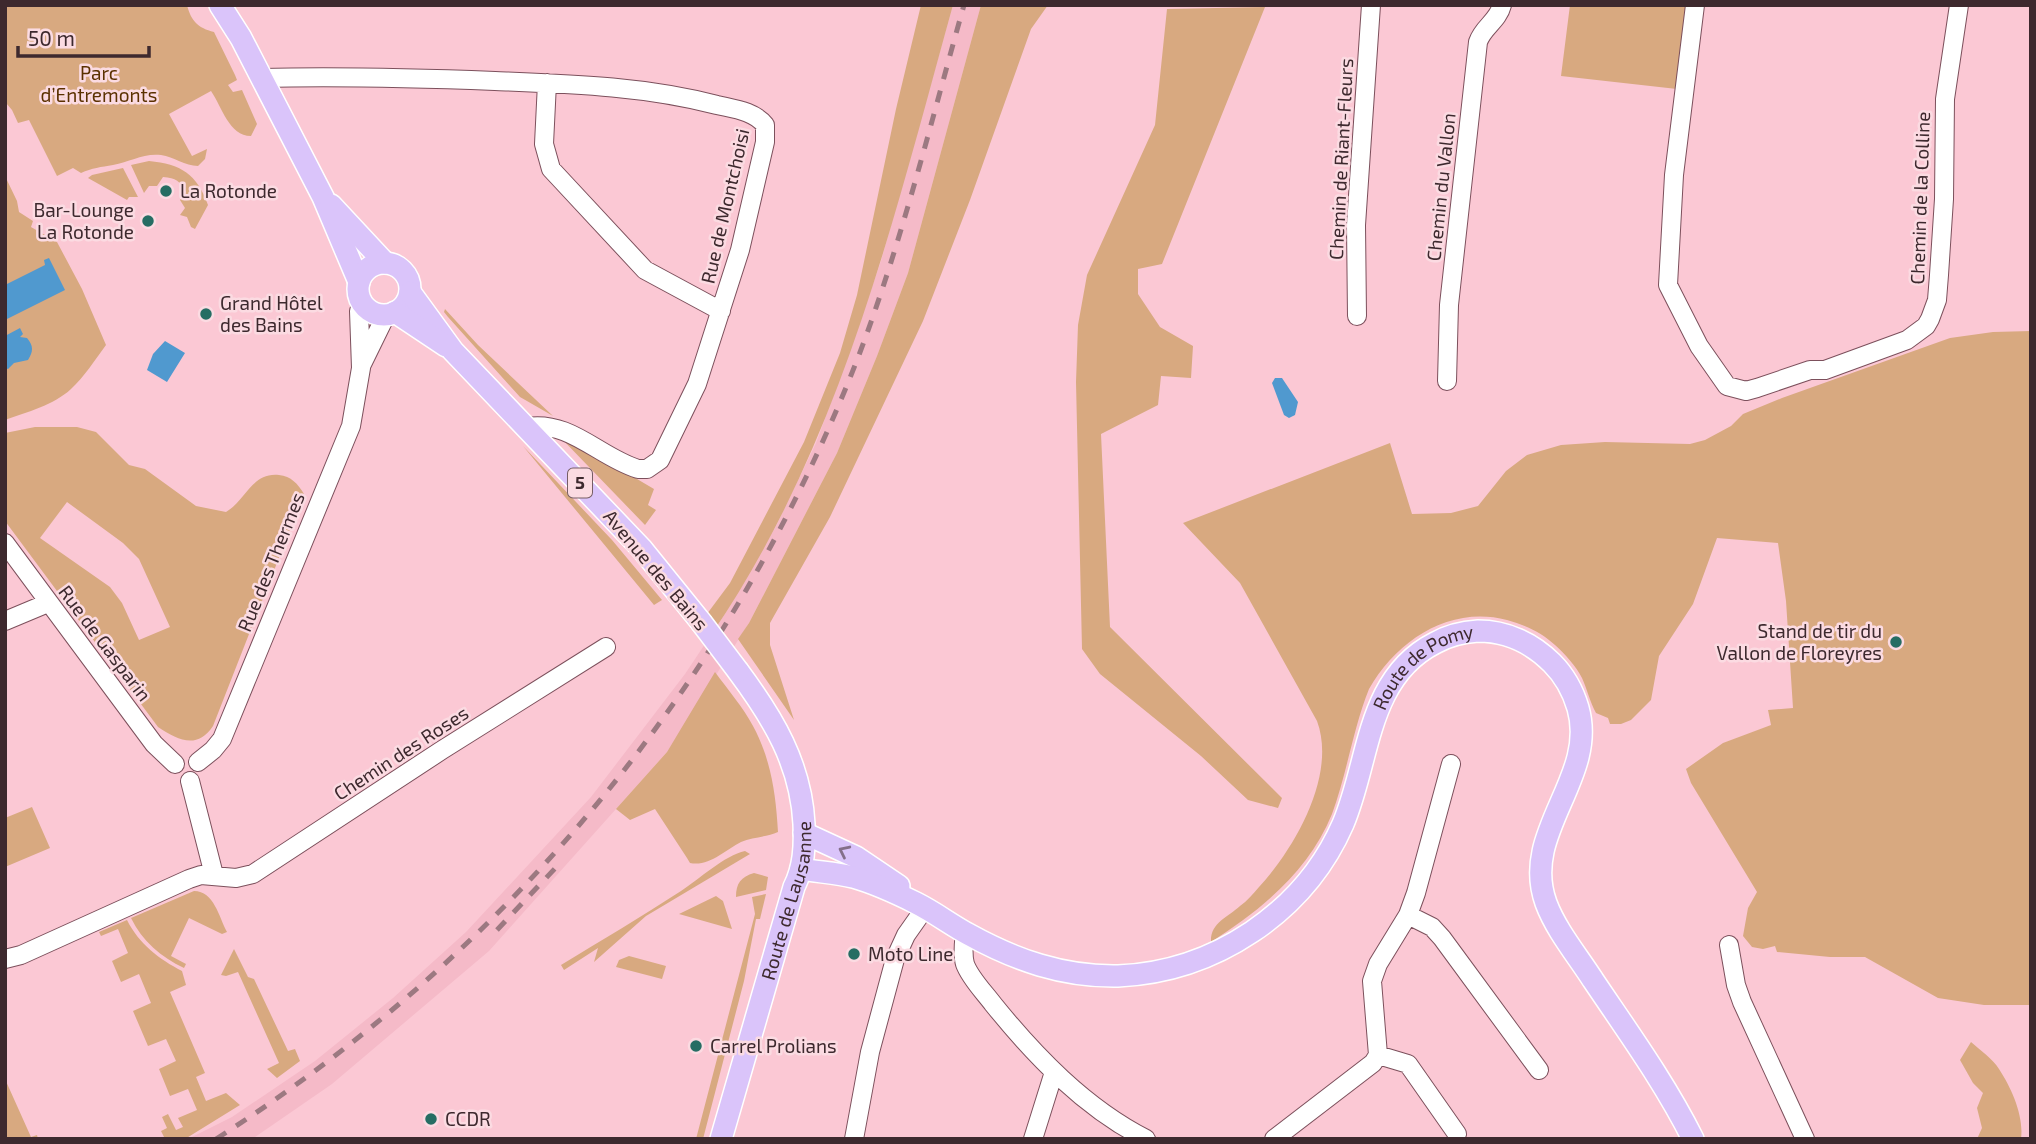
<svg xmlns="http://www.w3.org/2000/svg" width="2036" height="1144" font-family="'Exo 2',sans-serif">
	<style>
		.built { fill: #f5bac8 }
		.green { fill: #d8a980; fill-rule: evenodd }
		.water { fill: #5099cf }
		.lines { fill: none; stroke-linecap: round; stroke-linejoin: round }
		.minor-casing { stroke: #7c505c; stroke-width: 20 }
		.major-casing { stroke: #fff; stroke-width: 24 }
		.minor { stroke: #fff; stroke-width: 18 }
		.major { stroke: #dac4fa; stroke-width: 21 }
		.rail { stroke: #9c7981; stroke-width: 5; stroke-dasharray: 12 12; stroke-linecap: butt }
		.major-bridge-casing { stroke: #fff; stroke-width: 24; stroke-linecap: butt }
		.major-bridge { stroke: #dac4fa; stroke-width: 21 }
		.oneway { stroke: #846f8a }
		.poi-dot { fill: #266d63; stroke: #fbdbe2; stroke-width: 2.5 }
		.labels { text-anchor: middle; stroke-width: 5; stroke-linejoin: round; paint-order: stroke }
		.shield { fill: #fbdbe2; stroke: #765e64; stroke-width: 2 }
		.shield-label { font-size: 18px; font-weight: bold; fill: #3d292e }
		.park-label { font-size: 19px; fill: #5b3100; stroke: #fbdbe2 }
		.street-label { font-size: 19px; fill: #3d292e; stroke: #fbdbe2 }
		.poi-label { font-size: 19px; fill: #3d292e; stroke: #fbdbe2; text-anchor: start }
	</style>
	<rect width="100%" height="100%" fill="#fbc8d4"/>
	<path class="built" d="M 953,5 L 981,5 L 908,273 L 877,356 L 837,453 L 749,623 L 667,752 L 489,951 L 332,1084 L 252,1139 L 188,1139 L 232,1117 L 315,1061 L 393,998 L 466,932 L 591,797 L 685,674 L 725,614 L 775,528 L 816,443 L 851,348 L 881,261 Z"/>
	<path class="green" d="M 5,5 L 187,5 C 191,21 198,28 214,32 L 235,75 L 237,80 L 228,85 L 233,92 L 242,90 L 257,124 L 251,136 C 229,136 222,107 211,91 L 169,114 L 192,156 L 207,149 L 205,159 L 198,166 C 185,166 174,157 161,155 C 143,153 130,162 113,165 C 101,167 92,168 81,173 L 73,168 L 57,176 L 29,120 L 18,123 L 12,110 L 6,103 Z
		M 921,5 L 953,5 C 893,221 840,447 711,635 L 701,622 L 730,583 L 804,442 L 840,353 L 857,295 L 896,109 Z
		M 981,5 L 1048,5 L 1031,29 L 970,200 L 923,321 L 830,517 L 770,623 L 770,645 L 794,720 L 738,639 L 749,623 L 837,453 L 877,356 L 908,273 Z
		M 1570,5 L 1686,5 L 1677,89 L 1561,76 Z
		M 1265,7 L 1162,264 L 1138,269 L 1138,294 L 1160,327 L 1193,346 L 1191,378 L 1161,376 L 1158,405 L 1101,434 L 1110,627 L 1282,798 L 1278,808 L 1248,800 L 1201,756 L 1100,674 L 1082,649 L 1076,382 L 1078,325 L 1087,275 L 1155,125 L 1167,9 Z
		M 149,161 C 181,164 197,174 208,205 L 195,229 L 191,227 L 187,217 L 180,215 L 185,208 L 180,200 L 186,192 C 180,181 176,178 163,177 L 157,186 L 149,186 L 144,193 L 131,165 Z
		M 123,168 L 138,197 L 129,197 L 127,200 L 88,178 L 92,175 Z
		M 5,176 L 17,201 L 19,212 L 33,221 L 31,227 L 57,242 L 82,289 L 106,345 C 95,360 84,377 71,389 C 54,405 27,412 5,420 Z
		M 445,309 L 478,345 L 553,416 L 520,397 L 448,317 L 444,312 Z
		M 2031,331 L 2031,1005 L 1984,1005 L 1938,998 L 1865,957 L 1830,957 L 1777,952 L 1775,946 L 1763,949 L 1752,947 L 1743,936 L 1748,908 L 1757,892 L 1691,783 L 1686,769 L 1723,743 L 1771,725 L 1768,710 L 1793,708 L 1786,601 L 1778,543 L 1717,538 L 1693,604 L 1659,656 L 1651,700 L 1631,720 L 1621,724 L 1610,724 L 1608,718 L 1596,713 C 1590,702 1587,689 1582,678 C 1576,666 1565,654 1555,645 C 1541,632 1525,625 1507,620 C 1450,605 1397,640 1369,689 C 1353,729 1347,773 1332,814 C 1309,871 1261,910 1211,942 C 1210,923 1228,917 1240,906 C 1247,901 1253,894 1259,887 C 1295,848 1337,775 1317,721 L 1240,583 L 1183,523 L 1390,443 L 1412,514 L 1451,513 L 1478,506 L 1506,471 L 1527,455 L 1561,445 L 1605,442 L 1690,444 L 1705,440 L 1731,426 L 1743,414 L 1782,398 L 1950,338 L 1993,332 Z
		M 35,427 L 77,427 L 96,432 L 129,465 L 145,469 L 196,506 L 226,512 C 246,500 252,472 279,475 C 291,476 298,484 304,494 L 213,726 C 197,750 178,740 158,727 L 5,521 L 5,433 ZM 67,502 L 123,543 L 139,559 L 170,627 L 139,640 L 122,603 L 110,587 L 40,538 Z
		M 564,436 L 654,489 L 648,505 L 656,510 L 645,525 L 561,438 Z
		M 523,446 L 612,540 L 662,600 L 654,605 Z
		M 715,672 C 728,690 743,707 753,726 C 771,759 776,795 778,832 C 767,837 753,837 741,842 C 725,850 709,867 690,863 L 687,858 L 655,809 L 630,820 L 616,809 L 667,752 Z
		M 32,807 L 50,848 L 5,867 L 5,818 Z
		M 745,851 L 750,854 L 646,916 L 594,962 L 598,948 L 564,970 L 561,965 C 602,940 641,917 681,891 C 698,880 725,855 745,851 Z
		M 754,873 L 768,877 L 766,890 L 736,897 C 736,883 741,877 754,873 Z
		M 194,891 C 214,891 219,917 227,932 L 222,934 L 189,918 L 171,956 L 186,964 L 184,968 C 161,957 142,941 131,918 Z
		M 766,894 L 760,919 L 756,919 L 744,981 L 703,1139 L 696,1139 L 755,914 L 752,897 Z
		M 716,896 L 723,901 L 732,929 L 679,914 Z
		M 127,920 C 139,944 159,959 182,971 L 186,985 L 170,992 L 205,1073 L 196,1077 L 206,1101 L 226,1093 L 240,1105 L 185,1139 L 165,1139 L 161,1131 L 167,1128 L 162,1117 L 168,1114 L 176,1130 L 183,1127 L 178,1118 L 197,1110 L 188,1089 L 170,1096 L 159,1069 L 176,1061 L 166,1039 L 148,1046 L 133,1011 L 151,1003 L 139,974 L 121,982 L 112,961 L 128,953 L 118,929 L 101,936 L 99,932 Z
		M 234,949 L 248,977 L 254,979 L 288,1051 L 295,1049 L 300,1061 L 277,1078 L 267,1069 L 279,1063 L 238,972 L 226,976 L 221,975 Z
		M 629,956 L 666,966 L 662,979 L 616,967 L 619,960 Z
		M 1971,1042 C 1980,1050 1993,1059 1999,1069 C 2012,1089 2024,1116 2021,1139 L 1977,1139 L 1982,1128 L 1977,1108 L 1983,1093 L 1973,1083 L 1960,1060 Z
		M 5,1079 L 31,1137 L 37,1135 L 38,1139 L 5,1139 Z"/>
	<path class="water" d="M 49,258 L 65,290 L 5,320 L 5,285 L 45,265 L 44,260 Z
		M 20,328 L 23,334 L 20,337 L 27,338 C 34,346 33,352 28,360 L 14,363 L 8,369 L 5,368 L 5,336 Z
		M 165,341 L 185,353 L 167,382 L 147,370 L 153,354 Z
		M 1275,378 L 1282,378 L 1298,402 L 1295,415 L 1289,418 L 1284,415 L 1272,383 Z"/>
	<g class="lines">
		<defs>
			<path id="minor" d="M 1695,5 L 1674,175 L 1668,285 L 1699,346 L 1727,386 L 1746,391 L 1757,388 L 1810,370 L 1825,370 L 1907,340 L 1926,326 L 1930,319 L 1937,300 L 1939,275 L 1944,199 L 1945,99 L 1959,5
				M 261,78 C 339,76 417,78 495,81 C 571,84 644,86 717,105 C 734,109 754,111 765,125 L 765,142 L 740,250 L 697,384 L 660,460 L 647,469 L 638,469 C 599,457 570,420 527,427
				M 547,83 L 544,144 L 551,169 L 645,270 L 721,311
				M 1357,316 L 1356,225 L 1371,5
				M 362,364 L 386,315
				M 1447,381 L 1449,305 L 1478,42 C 1483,27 1498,21 1502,5
				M 5,543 L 154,744 L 175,764
				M 5,621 L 48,603
				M 198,762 L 213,750 L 222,739 L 351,426 L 361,368 L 359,311 L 363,305
				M 190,781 L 214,875
				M 1408,915 L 1432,927 L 1442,938 L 1539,1070
				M 965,932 C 964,942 962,954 965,964 C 970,978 984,992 993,1004 C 1035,1056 1085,1108 1146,1139
				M 1729,945 L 1736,985 L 1742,1002 L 1805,1139
				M 5,959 L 21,955 L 189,879 L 201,875 L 236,878 L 253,874 L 442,750 L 606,647
				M 1378,1055 L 1408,1064 L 1457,1134
				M 854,1139 L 870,1052 L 895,959 L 906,935 L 925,908
				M 1033,1139 L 1054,1072
				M 1274,1139 L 1373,1063 L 1378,1055 L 1372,981 L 1378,964 L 1408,915 L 1416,893 L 1451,764"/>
			<g id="major">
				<path d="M 220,5 L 241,38 L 323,197 L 359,282"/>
				<path d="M 331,205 L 385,263"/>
				<circle cx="384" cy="289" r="26"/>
				<path d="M 410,292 L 453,351 L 642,549 L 701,622"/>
				<path d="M 395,312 L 446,346"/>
				<path d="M 804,833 L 856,857 L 899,886"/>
				<path id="s1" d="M 801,869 C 818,872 837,873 853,877 C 874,883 896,893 916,903 C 934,912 950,924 968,934 C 1015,960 1063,977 1118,976 C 1214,972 1304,913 1343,824 C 1370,761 1366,678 1435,643 C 1449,635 1462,632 1478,631 C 1506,631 1532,643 1552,663 C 1564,675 1573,691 1578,708 C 1598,778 1520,832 1546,903 C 1556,930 1577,955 1593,980 C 1628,1032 1665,1083 1693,1139"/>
				<path id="s2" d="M 721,1139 L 794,887 C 804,867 805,846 804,824 C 801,764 773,718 738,671"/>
			</g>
		</defs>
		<use href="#minor" class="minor-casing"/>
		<use href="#major" class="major-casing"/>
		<use href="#minor" class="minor"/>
		<use href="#major" class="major"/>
		<path class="rail" d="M 497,930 L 562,861
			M 216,1139 C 512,950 732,683 859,355 C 902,241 931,122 964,5"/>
		<defs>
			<path id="major-bridge" d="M 701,622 L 738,671"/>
		</defs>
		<use href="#major-bridge" class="major-bridge-casing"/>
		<use href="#major-bridge" class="major-bridge"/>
	</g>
	<defs><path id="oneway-chevron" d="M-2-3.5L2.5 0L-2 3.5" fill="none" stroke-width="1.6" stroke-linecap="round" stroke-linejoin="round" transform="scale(1.75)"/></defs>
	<use class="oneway" href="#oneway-chevron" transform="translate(844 851) rotate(-154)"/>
	<g class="poi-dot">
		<circle cx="166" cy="191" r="7"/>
		<circle cx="148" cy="221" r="7"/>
		<circle cx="206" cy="314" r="7"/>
		<circle cx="1896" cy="642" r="7"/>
		<circle cx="854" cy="954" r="7"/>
		<circle cx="696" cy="1046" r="7"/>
		<circle cx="431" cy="1119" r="7"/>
	</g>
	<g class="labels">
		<rect class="shield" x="568" y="468.5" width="24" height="29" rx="5"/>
		<g class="shield-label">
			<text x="580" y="489">5</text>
		</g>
		<g class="park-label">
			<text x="99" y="80">Parc<tspan x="99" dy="22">d’Entremonts</tspan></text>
		</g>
		<g class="street-label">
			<text transform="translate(1341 159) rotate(-87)" y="7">Chemin de Riant-Fleurs</text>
			<text transform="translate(1441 187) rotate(-84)" y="7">Chemin du Vallon</text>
			<text transform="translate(1920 198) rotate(-88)" y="7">Chemin de la Colline</text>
			<text transform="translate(725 206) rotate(-77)" y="7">Rue de Montchoisi</text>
			<text transform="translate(271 562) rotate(-68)" y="7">Rue des Thermes</text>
			<text transform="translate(656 570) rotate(50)" y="7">Avenue des Bains</text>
			<text transform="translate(105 643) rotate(53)" y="7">Rue de Gasparin</text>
			<text dy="7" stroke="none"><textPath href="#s1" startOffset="810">Route de Pomy</textPath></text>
			<text transform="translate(401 753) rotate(-33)" y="7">Chemin des Roses</text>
			<text dy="7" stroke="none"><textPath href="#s2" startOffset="248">Route de Lausanne</textPath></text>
		</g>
		<g class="poi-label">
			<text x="180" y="198">La Rotonde</text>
			<text x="134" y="217" text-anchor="end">Bar-Lounge<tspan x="134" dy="22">La Rotonde</tspan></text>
			<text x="220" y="310">Grand Hôtel<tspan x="220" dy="22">des Bains</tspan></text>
			<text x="1882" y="638" text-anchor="end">Stand de tir du<tspan x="1882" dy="22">Vallon de Floreyres</tspan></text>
			<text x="868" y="961">Moto Line</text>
			<text x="710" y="1053">Carrel Prolians</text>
			<text x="445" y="1126">CCDR</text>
		</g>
	</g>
	<rect width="2036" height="1144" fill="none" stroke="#3d292e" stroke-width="14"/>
	<path d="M18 46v10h131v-10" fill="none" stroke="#3d292e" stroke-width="3.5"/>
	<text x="28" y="46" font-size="21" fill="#3d292e" stroke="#fbdbe2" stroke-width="5" paint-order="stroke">50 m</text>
</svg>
